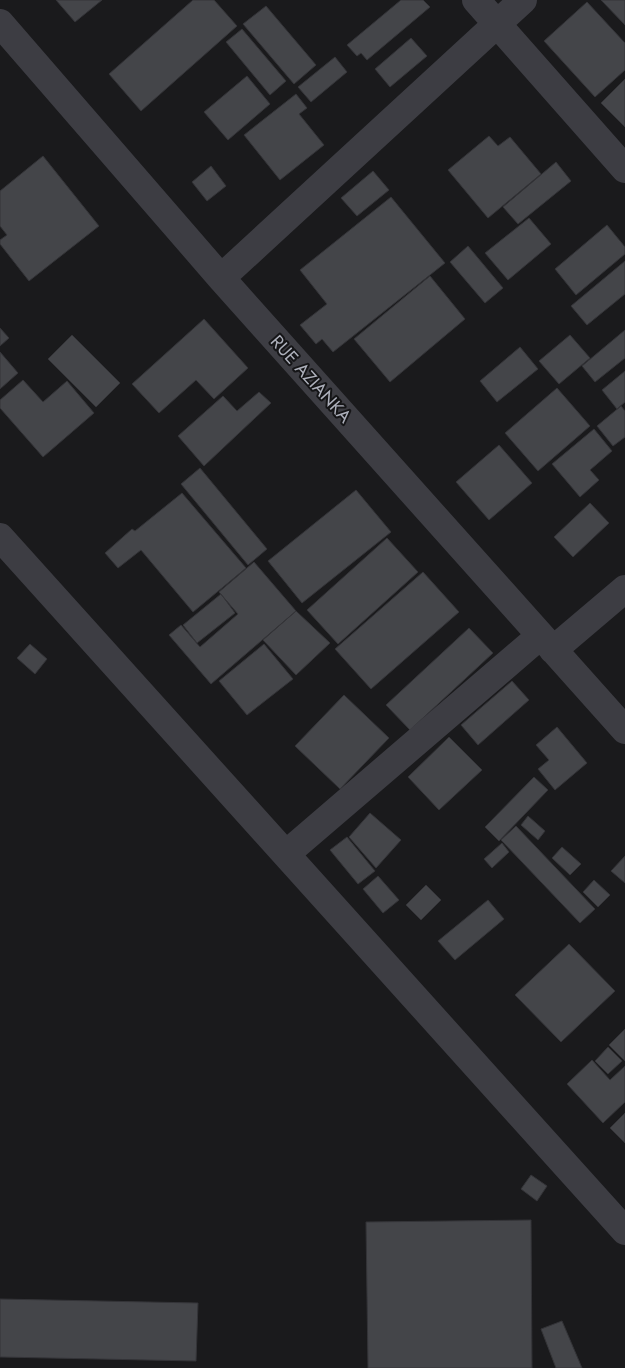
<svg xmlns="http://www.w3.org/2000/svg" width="625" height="1368" font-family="Jost,sans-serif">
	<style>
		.building { fill: #444549; stroke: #343438 }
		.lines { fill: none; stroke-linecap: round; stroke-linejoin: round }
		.minor { stroke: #3d3d43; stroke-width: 28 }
		.labels { text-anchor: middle; stroke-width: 4; stroke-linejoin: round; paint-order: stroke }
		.street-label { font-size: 18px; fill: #adb0bb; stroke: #151517 }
	</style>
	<rect width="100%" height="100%" fill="#1a1a1c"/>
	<path class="building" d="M 56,0 L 102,0 L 75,22 Z
		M 193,0 L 214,0 L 237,26 L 141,111 L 109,74 Z
		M 401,0 L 423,0 L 430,7 L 367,60 L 361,53 L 357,56 L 347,45 Z
		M 601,0 L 625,0 L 625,25 Z
		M 587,2 L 625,43 L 625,70 L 595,97 L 544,41 Z
		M 266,6 L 316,65 L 294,84 L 243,24 Z
		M 242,29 L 286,81 L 270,95 L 226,42 Z
		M 411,38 L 427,56 L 390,87 L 375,69 Z
		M 335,57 L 347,72 L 311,102 L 298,87 Z
		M 247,76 L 270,104 L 228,140 L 204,112 Z
		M 625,79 L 625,127 L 601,103 Z
		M 296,94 L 307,108 L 299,114 L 324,145 L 280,180 L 244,135 Z
		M 489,136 L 498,146 L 510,137 L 541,174 L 488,218 L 448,170 Z
		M 43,156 L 99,226 L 29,281 L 0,244 L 0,240 L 7,235 L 0,226 L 0,191 Z
		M 556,162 L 571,181 L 518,224 L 503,207 Z
		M 211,166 L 226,186 L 207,201 L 192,182 Z
		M 373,171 L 389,190 L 357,216 L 341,198 Z
		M 391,197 L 445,263 L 333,352 L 322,339 L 316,344 L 300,325 L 327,304 L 300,270 Z
		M 529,218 L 551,244 L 508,280 L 485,253 Z
		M 607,225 L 625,247 L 625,254 L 576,295 L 555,269 Z
		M 468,246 L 503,288 L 485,303 L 450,262 Z
		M 625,261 L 625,294 L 587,325 L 571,306 Z
		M 430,276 L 465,319 L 390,382 L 354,339 Z
		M 204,319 L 248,368 L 214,399 L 196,380 L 159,413 L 132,384 Z
		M 0,328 L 9,338 L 0,346 Z
		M 625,330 L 625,358 L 595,382 L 582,366 Z
		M 72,335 L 120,383 L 96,407 L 48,359 Z
		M 570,335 L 590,358 L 559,384 L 539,361 Z
		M 520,347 L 538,369 L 497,402 L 480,381 Z
		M 0,352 L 18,373 L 0,389 Z
		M 625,371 L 625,402 L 617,409 L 602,390 Z
		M 23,380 L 43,402 L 67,381 L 94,413 L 43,457 L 0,408 L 0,400 Z
		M 557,388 L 590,426 L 538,471 L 505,433 Z
		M 259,392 L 271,403 L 204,466 L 178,436 L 223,396 L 237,411 Z
		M 621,406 L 625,411 L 625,437 L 613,446 L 597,426 Z
		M 594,429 L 612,451 L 590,470 L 599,480 L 580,497 L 552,464 Z
		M 499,445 L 532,483 L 489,520 L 456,482 Z
		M 200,468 L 267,549 L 248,565 L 181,484 Z
		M 356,490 L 391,532 L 302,603 L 268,561 Z
		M 182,493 L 246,568 L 193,612 L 141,550 L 118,568 L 105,553 L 132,529 L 135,531 Z
		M 590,503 L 609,523 L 573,557 L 554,537 Z
		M 387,538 L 418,572 L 338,644 L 307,610 Z
		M 254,562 L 296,611 L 211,684 L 169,635 L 181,625 L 200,647 L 238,614 L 219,592 Z
		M 423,572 L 459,612 L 371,689 L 335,649 Z
		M 221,594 L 235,613 L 197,643 L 183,625 Z
		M 296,611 L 330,643 L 296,675 L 263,640 Z
		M 469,628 L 493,653 L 410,730 L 386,705 Z
		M 30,644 L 47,659 L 35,674 L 17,658 Z
		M 264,644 L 293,679 L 247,715 L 219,681 Z
		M 512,681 L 529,700 L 478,745 L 461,725 Z
		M 344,695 L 389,738 L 340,789 L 295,746 Z
		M 557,727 L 587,763 L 555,790 L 538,769 L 549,760 L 536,745 Z
		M 449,737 L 482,770 L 439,810 L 408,777 Z
		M 534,777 L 548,790 L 499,841 L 485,827 Z
		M 370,813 L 401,840 L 376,868 L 349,837 Z
		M 528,816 L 545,831 L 538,840 L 521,825 Z
		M 516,826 L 595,909 L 580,923 L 501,840 Z
		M 347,837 L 375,871 L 358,884 L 330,850 Z
		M 502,843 L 509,852 L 492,868 L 484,859 Z
		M 562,847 L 581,864 L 570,875 L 552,858 Z
		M 625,856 L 625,883 L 611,871 Z
		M 378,876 L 399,900 L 383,913 L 363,889 Z
		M 594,880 L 610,895 L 598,907 L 583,892 Z
		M 426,885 L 441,900 L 421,920 L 406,905 Z
		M 488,900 L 504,919 L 455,960 L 438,941 Z
		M 569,944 L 615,991 L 561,1042 L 515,995 Z
		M 625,1029 L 625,1061 L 609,1045 Z
		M 608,1047 L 622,1061 L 608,1074 L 595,1061 Z
		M 592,1060 L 610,1080 L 625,1066 L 625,1102 L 603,1123 L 567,1084 Z
		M 625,1113 L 625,1143 L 610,1128 Z
		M 531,1175 L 547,1186 L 537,1201 L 521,1189 Z
		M 531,1220 L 532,1368 L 368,1368 L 366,1222 Z
		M 0,1299 L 198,1303 L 196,1361 L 0,1357 Z
		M 562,1321 L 582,1368 L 556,1368 L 541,1329 Z"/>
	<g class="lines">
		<path class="minor" d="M 476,0 L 625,169
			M 0,23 L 221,278 L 625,730
			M 221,278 L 523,0
			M 0,537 L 625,1231
			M 553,650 L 625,589
			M 286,854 L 540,636"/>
	</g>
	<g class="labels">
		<g class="street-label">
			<text transform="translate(311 379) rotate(48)" y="6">RUE AZIANKA</text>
		</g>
	</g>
</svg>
